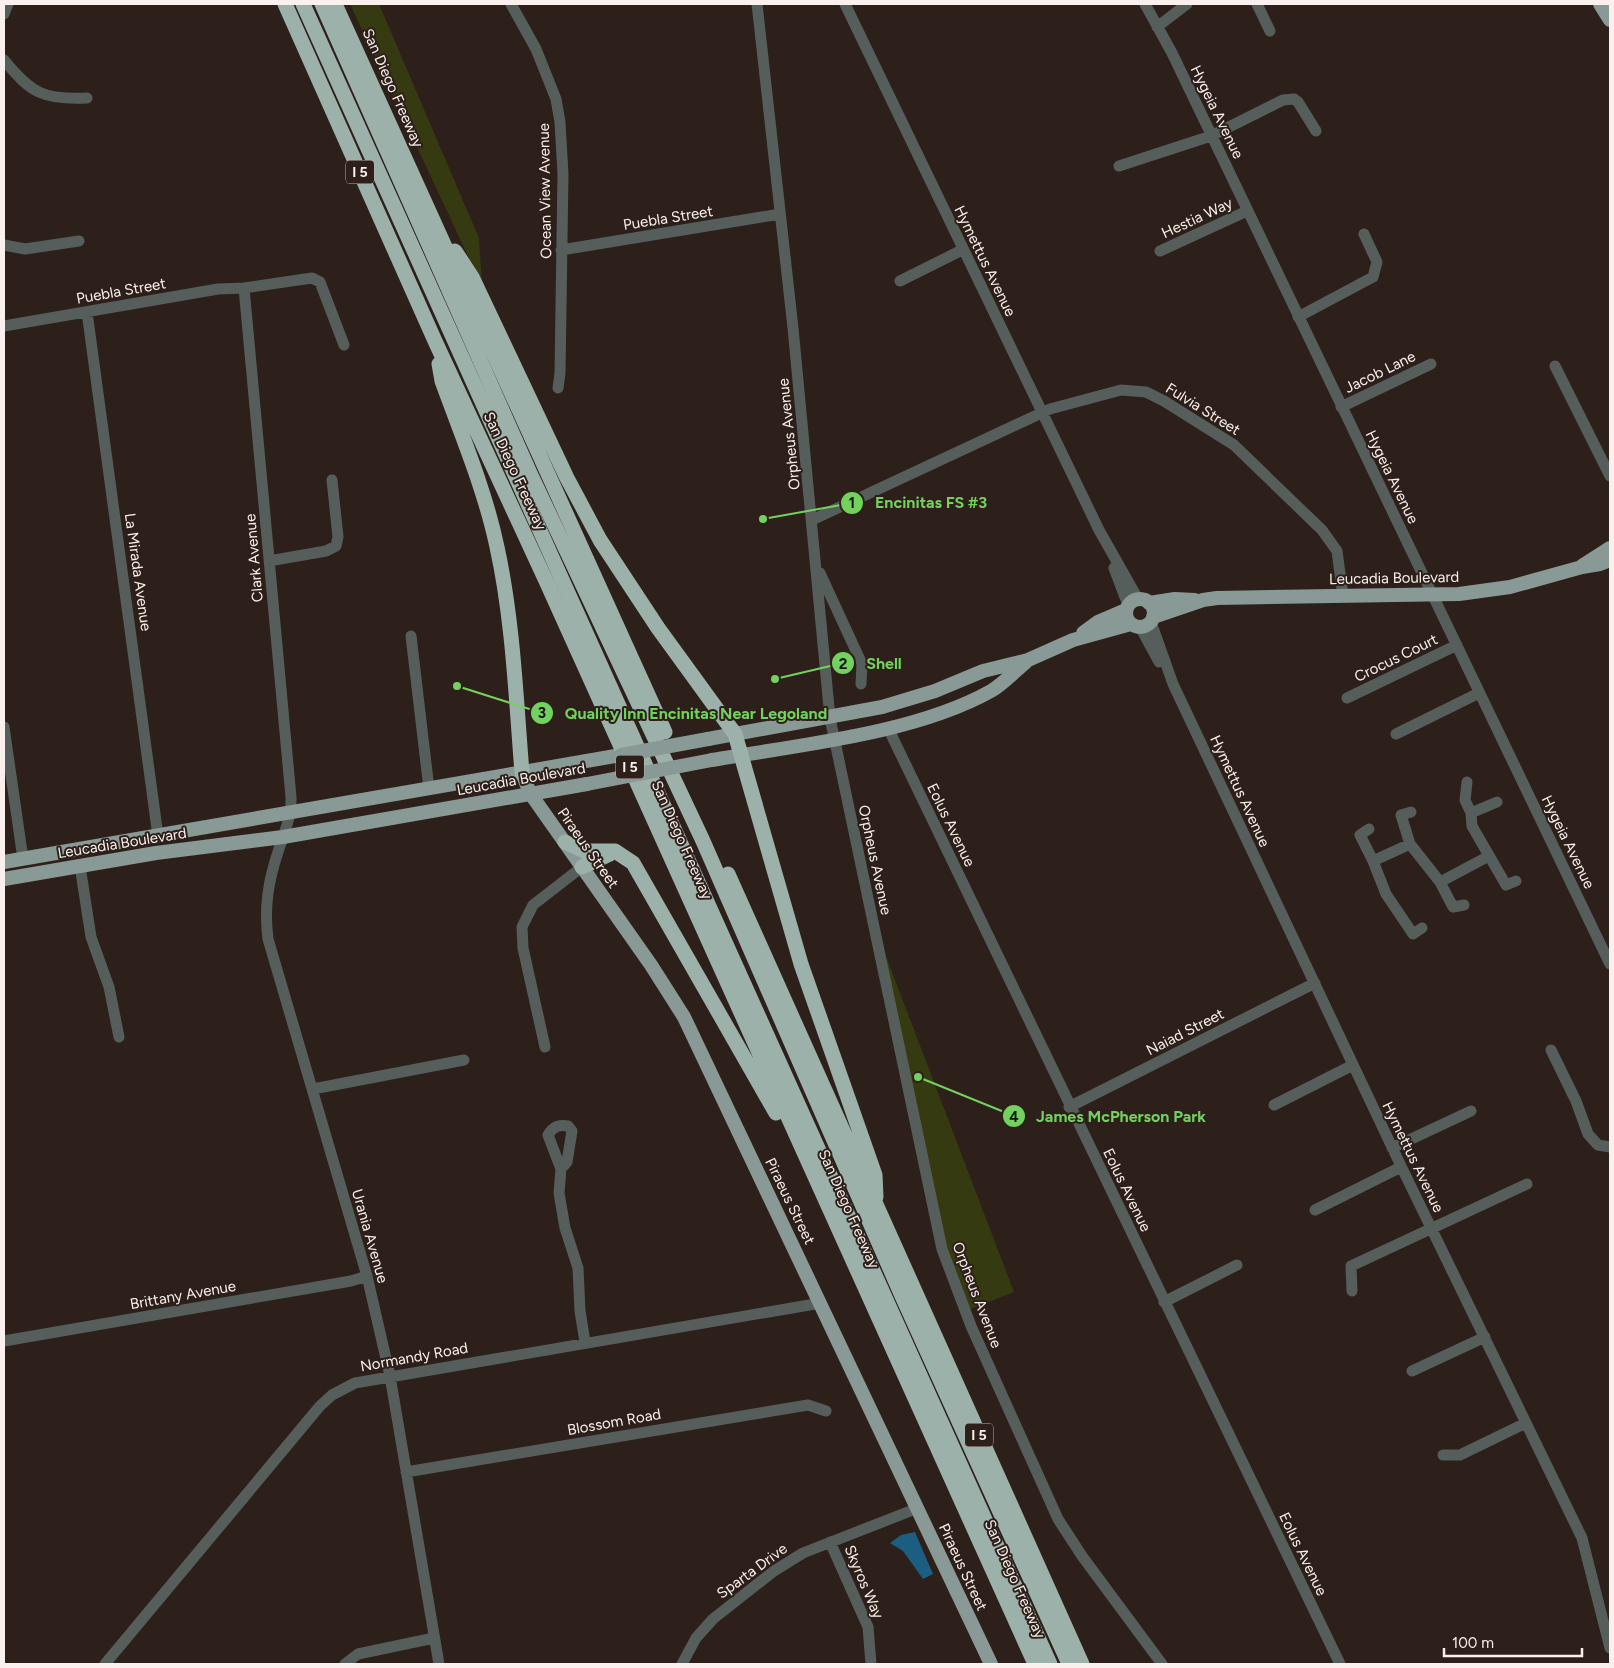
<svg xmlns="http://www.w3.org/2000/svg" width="1614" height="1668" font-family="Figtree,sans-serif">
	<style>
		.green { fill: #353a10 }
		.water { fill: #1c5e81 }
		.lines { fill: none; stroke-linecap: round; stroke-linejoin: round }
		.minor { stroke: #565e5c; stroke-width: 11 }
		.major { stroke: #899995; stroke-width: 14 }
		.highway { stroke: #9db1ab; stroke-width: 15 }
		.major-bridge { stroke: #899995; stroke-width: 14 }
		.labels { text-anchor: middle; stroke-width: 4; stroke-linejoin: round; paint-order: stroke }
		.shield { fill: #2d1f1a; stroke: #bcb1ae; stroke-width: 1 }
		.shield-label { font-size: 14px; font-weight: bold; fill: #faf0ed }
		.street-label { font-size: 15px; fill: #faf0ed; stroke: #2d1f1a }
		.leader { fill: none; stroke: #72d25d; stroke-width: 2 }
		.callout-dot { fill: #72d25d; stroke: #2d1f1a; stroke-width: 2 }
		.mark-label { font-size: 15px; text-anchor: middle; font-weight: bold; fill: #111 }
		.callout-label { font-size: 16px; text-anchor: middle; font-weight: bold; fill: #72d25d; stroke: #2d1f1a; stroke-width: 4; stroke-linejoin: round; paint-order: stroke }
	</style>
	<rect width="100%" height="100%" fill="#2d1f1a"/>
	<path class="green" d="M 350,4 L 379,4 L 479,238 L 482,286 Z
		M 871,917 L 1014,1292 L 963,1312 L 956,1298 Z"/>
	<path class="water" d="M 915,1532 L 933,1574 L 923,1579 L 903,1551 L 890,1543 L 901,1535 Z"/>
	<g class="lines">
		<path class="minor" d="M 511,4 L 536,49 L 556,99 L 560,122 L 563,174 L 560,373 L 558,388
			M 757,4 L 793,328 L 830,718 L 942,1249 L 971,1326 L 1058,1519 L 1082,1556 L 1162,1664
			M 845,4 L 1099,530 L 1138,599
			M 1145,4 L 1172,53 L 1610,964
			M 1257,4 L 1270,31
			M 4,14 L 8,4
			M 1157,27 L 1187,4
			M 4,60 C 31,93 43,100 87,98
			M 1119,166 L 1211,136 L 1283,100 L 1294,99 L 1298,102 L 1316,131
			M 4,245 L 25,249 L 79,241
			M 561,250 L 780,214
			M 1160,251 L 1247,211
			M 900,281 L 962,250
			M 244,288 L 291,797 C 292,816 284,833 278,852 C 268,882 264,908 268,939 L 367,1276 L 390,1376 L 439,1664
			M 87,312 L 158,836
			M 1298,317 L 1373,277 L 1377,262 L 1364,234
			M 4,326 L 218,289 L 244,288 L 312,278 L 320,282 L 344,345
			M 1555,366 L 1610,476
			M 1341,407 L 1431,364
			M 812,520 L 1050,409 L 1121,390 L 1146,392 L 1164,401 L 1234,445 L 1322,530 L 1337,551 L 1343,596
			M 269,561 L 326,551 L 336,546 L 338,537 L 332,480
			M 1114,568 L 1128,605
			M 820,573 L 862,664 L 861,684
			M 1151,622 L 1173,684 L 1400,1164 L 1582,1538 L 1610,1648
			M 1140,627 L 1159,662
			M 411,636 L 429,789
			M 1347,698 L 1457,645
			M 4,727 L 23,859
			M 888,728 L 1340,1664
			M 1396,734 L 1479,693
			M 1467,782 L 1465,800 L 1471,813 L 1497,802
			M 1471,813 L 1472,826 L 1506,885 L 1516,881
			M 1369,829 L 1360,835 L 1373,861 L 1410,844 L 1440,882 L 1489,856
			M 1410,844 L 1401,815 L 1411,812
			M 1373,861 L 1386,894 L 1413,934 L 1422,928
			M 80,866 L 91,937 L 109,987 L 119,1037
			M 1440,882 L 1453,907 L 1464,905
			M 545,1047 L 523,948 L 522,927 L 533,905 L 582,867
			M 1551,1050 L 1576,1101 L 1588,1134 L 1598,1145 L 1610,1147
			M 313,1089 L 464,1060
			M 1274,1105 L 1353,1065
			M 1069,1107 L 1315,983
			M 1392,1148 L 1471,1111
			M 561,1169 L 567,1162 L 572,1131 L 568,1126 C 558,1124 553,1127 548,1135 L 561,1169 L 559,1193 L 565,1228 L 578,1268 L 580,1311 L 585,1342
			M 1315,1210 L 1401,1167
			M 1352,1291 L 1351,1266 L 1527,1184
			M 1164,1302 L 1237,1265
			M 4,1341 L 351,1281 L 367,1276
			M 1412,1371 L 1485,1337
			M 1443,1455 L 1460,1455 L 1526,1423
			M 406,1472 L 808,1405 L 826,1411
			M 830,1542 L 868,1627 L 871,1664
			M 105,1664 L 320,1406 L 332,1395 L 355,1383 L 821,1303
			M 345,1664 L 358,1654 L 434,1638
			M 682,1664 L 696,1638 L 713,1619 L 774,1571 L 803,1553 L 918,1508"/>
		<path class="major" d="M 1600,4 L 1610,20
			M 1582,566 L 1610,548
			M1126 613a14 14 0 1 1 28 0a14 14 0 1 1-28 0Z
			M 1149,603 L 1175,599 L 1195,600
			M 1153,617 L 1203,600 L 1217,598 L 1459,594 L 1510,587 L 1582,567 L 1600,564 L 1610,560
			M 1083,633 L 1098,622 L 1126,610
			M 708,739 L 882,707 L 935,691 L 983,671 L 1028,660 L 1073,640 L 1131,624
			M 712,760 C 798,745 914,734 991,691 C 1003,684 1015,671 1026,662
			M 522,773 L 530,793 L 651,965 L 684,1017 L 991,1664
			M 4,862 L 621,755
			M 4,879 L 156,853 L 283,837 L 587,784"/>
		<path class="highway" d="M 285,4 L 435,341 L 547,583 L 1035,1664
			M 303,4 L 1050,1664
			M 322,4 L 530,473 L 703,841 L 902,1296 L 1069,1664
			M 335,4 L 665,732
			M 455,251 L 472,277 L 567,478 L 600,540 L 658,628 L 735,734 L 801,964 L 875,1175 L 876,1197
			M 439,364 L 442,381 C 462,436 485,490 497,547 C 513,620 516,698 522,773
			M 565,842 L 584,851 L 615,851 L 633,863 L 776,1113
			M 582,867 L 610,854
			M 728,874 L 1082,1664"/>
		<path class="major-bridge" d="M 621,755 L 708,739
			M 587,784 L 712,760"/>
	</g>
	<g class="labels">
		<g class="shield">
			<rect x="346" y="160.5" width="28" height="23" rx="4"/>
			<rect x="616" y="755.5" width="28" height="23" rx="4"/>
			<rect x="965" y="1423.5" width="28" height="23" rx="4"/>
		</g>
		<g class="shield-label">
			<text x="360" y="177">I 5</text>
			<text x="630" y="772">I 5</text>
			<text x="979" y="1440">I 5</text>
		</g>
		<g class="street-label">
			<text transform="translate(393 88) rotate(66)" y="5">San Diego Freeway</text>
			<text transform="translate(1217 112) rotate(64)" y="5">Hygeia Avenue</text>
			<text transform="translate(545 191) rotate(-91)" y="5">Ocean View Avenue</text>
			<text transform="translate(668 218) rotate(-9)" y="5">Puebla Street</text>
			<text transform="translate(1197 218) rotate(-25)" y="5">Hestia Way</text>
			<text transform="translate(985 261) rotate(64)" y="5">Hymettus Avenue</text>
			<text transform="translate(121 291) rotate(-10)" y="5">Puebla Street</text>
			<text transform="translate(1380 372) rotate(-26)" y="5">Jacob Lane</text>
			<text transform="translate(1203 409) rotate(32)" y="5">Fulvia Street</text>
			<text transform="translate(789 434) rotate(-96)" y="5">Orpheus Avenue</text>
			<text transform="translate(515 471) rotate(65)" y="5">San Diego Freeway</text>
			<text transform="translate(1392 477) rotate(64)" y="5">Hygeia Avenue</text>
			<text transform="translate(254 558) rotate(-95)" y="5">Clark Avenue</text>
			<text transform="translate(138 572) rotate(82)" y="5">La Mirada Avenue</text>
			<text transform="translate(1394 578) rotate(-1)" y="5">Leucadia Boulevard</text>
			<text transform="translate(1396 658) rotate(-26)" y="5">Crocus Court</text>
			<text transform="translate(521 779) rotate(-10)" y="5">Leucadia Boulevard</text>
			<text transform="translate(1240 791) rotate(65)" y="5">Hymettus Avenue</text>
			<text transform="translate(951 825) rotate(64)" y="5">Eolus Avenue</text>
			<text transform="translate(682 840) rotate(66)" y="5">San Diego Freeway</text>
			<text transform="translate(1568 842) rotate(64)" y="5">Hygeia Avenue</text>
			<text transform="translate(122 843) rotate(-9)" y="5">Leucadia Boulevard</text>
			<text transform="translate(588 848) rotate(55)" y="5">Piraeus Street</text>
			<text transform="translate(875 860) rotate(78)" y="5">Orpheus Avenue</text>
			<text transform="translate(1185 1032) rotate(-27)" y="5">Naiad Street</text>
			<text transform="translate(1413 1157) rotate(64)" y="5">Hymettus Avenue</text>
			<text transform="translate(1127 1190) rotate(64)" y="5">Eolus Avenue</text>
			<text transform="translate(790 1201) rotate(64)" y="5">Piraeus Street</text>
			<text transform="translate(849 1209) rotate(66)" y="5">San Diego Freeway</text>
			<text transform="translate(370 1236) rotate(74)" y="5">Urania Avenue</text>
			<text transform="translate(183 1295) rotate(-10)" y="5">Brittany Avenue</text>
			<text transform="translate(977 1295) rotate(69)" y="5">Orpheus Avenue</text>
			<text transform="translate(414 1357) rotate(-10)" y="5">Normandy Road</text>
			<text transform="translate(614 1422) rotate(-10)" y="5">Blossom Road</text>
			<text transform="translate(1303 1554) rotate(64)" y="5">Eolus Avenue</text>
			<text transform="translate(963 1567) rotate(65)" y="5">Piraeus Street</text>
			<text transform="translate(752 1571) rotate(-36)" y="5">Sparta Drive</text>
			<text transform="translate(1015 1579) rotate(66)" y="5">San Diego Freeway</text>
			<text transform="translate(864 1582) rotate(67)" y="5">Skyros Way</text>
		</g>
	</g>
	<path class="leader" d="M763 519L852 503M775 679L843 663M457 686L542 713M918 1077L1014 1116"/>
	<g class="callout-dot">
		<circle cx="763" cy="519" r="5"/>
		<circle cx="775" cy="679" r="5"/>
		<circle cx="457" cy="686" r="5"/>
		<circle cx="918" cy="1077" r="5"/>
		<circle cx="852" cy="503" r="12"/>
		<circle cx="843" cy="663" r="12"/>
		<circle cx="542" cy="713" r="12"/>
		<circle cx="1014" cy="1116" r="12"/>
	</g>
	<g class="mark-label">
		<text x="852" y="508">1</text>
		<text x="843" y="669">2</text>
		<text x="542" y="718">3</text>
		<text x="1014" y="1122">4</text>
	</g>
	<g class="callout-label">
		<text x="931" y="508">Encinitas FS #3</text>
		<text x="884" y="669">Shell</text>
		<text x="696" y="719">Quality Inn Encinitas Near Legoland</text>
		<text x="1121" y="1122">James McPherson Park</text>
	</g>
	<rect width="1614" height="1668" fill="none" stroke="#faf0ed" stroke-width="10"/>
	<path d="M1444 1648v8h138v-8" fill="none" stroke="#faf0ed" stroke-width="2.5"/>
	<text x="1452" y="1648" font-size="15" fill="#faf0ed" stroke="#2d1f1a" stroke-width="4" paint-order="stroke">100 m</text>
</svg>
